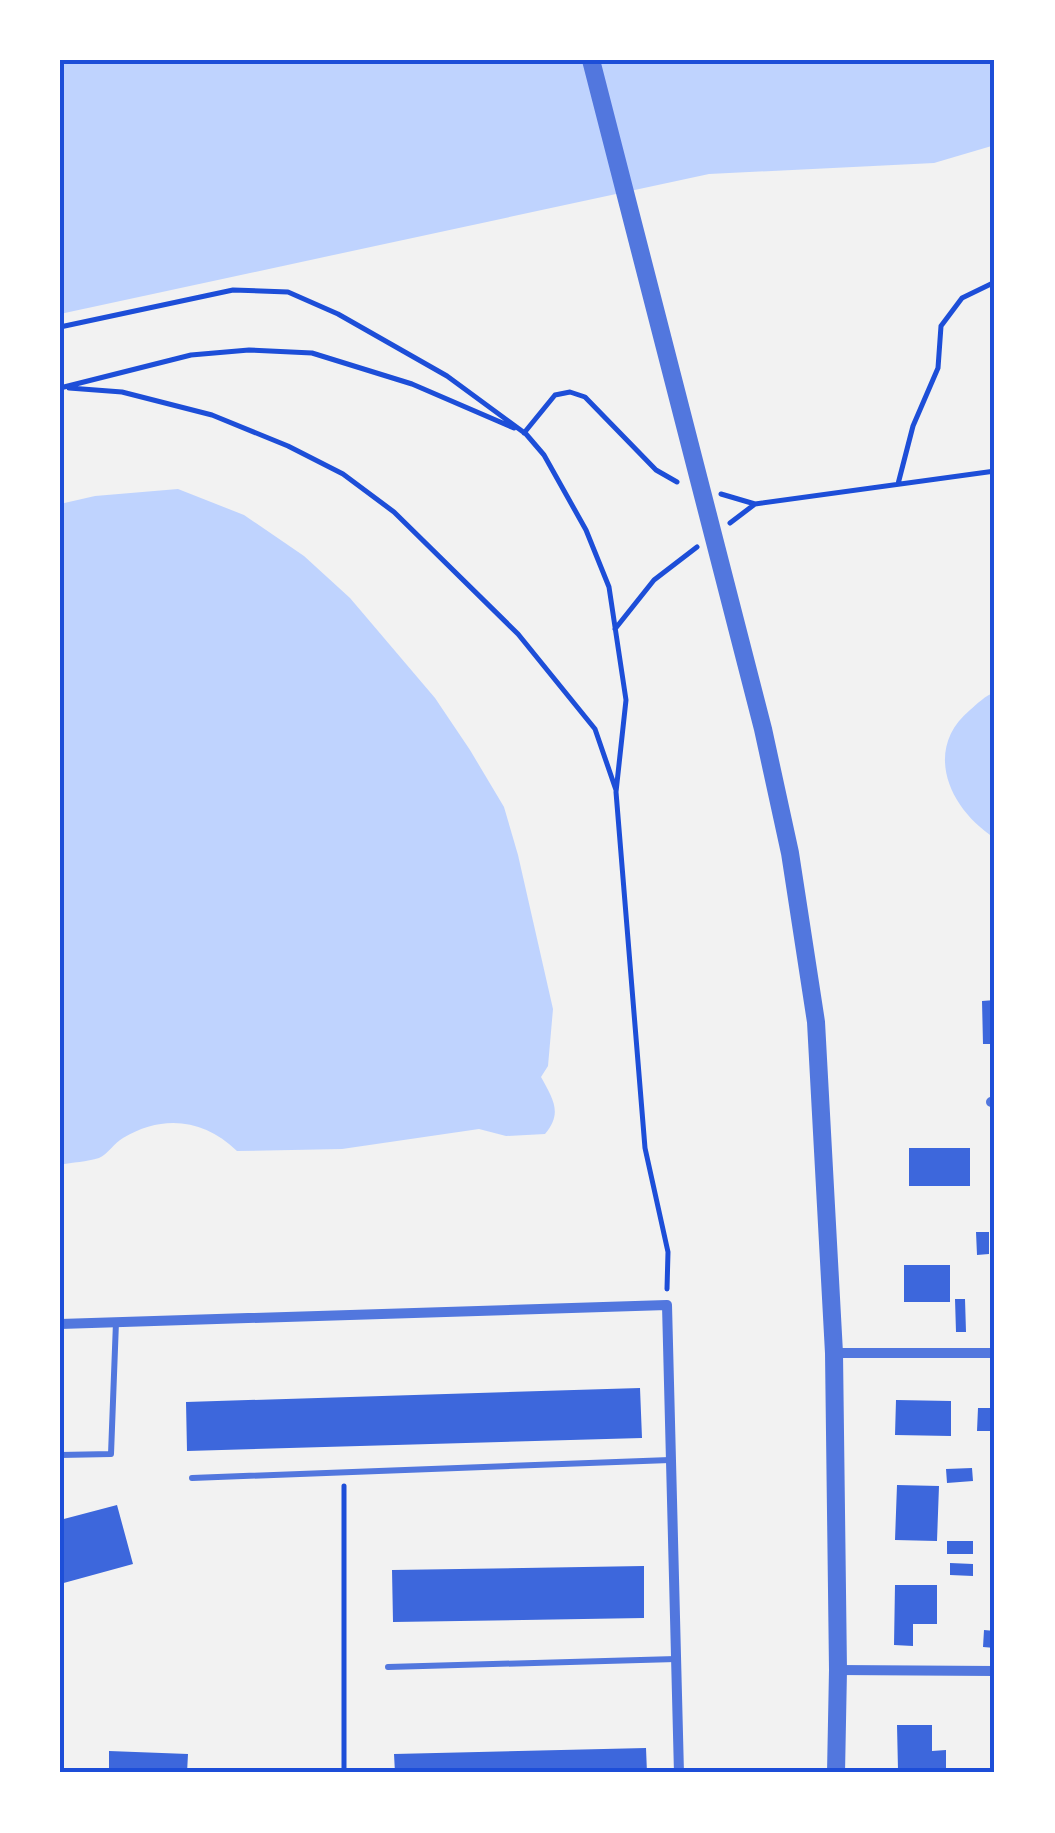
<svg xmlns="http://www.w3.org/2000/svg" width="1055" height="1833" font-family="'Nunito Sans',sans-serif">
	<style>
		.water { fill: #bfd3fe }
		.building { fill: #3d67dc }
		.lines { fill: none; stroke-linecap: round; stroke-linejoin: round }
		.path { stroke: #1d4ed8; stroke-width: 5 }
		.service { stroke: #5277de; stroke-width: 6 }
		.minor { stroke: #5277de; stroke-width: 10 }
		.tertiary { stroke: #5277de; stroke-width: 18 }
		.neatline { fill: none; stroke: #1d4ed8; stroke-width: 4 }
	</style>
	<rect width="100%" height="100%" fill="#f2f2f2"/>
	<path class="water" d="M 60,60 L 995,60 L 995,145 L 934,163 L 709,174 L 60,314 Z
		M 178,489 L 244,515 L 304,556 L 350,598 L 435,698 L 470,750 L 504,807 L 518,855 L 553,1009 L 548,1066 L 541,1077 C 553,1099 563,1113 545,1134 L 506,1136 L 479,1129 L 342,1149 L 237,1151 C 204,1119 163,1114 123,1138 C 114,1143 108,1154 99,1158 C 87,1162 72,1162 60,1165 L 60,504 L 95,496 Z
		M 995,692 L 995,838 C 950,810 922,750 970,710 C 978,703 985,696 995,692 Z"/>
	<path class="building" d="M 995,1000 L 995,1044 L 983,1044 L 982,1001 Z
		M 909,1148 L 970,1148 L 970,1186 L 909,1186 Z
		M 976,1232 L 989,1232 L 989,1254 L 977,1255 Z
		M 904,1265 L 950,1265 L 950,1302 L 904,1302 Z
		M 955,1299 L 965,1299 L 966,1332 L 956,1332 Z
		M 640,1388 L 642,1438 L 187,1451 L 186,1402 Z
		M 896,1400 L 951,1401 L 951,1436 L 895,1435 Z
		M 978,1408 L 995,1408 L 995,1431 L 977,1431 Z
		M 972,1468 L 973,1481 L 947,1483 L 946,1469 Z
		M 897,1485 L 939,1486 L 937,1541 L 895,1540 Z
		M 117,1505 L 133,1564 L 60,1584 L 60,1520 Z
		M 947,1541 L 973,1541 L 973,1554 L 947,1554 Z
		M 950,1563 L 973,1564 L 973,1576 L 950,1575 Z
		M 644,1566 L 644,1618 L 393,1622 L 392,1570 Z
		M 895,1585 L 937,1585 L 937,1624 L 913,1624 L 913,1646 L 894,1645 Z
		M 984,1630 L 995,1631 L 995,1648 L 983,1647 Z
		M 897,1725 L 932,1725 L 932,1751 L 946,1750 L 946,1773 L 898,1770 Z
		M 646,1748 L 647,1773 L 395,1773 L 394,1754 Z
		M 109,1751 L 188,1754 L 187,1773 L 109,1773 Z"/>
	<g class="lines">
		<path class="path" d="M 60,327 L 233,290 L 288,292 L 338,314 L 447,376 L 526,434 L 544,455 L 586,530 L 609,587 L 626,700 L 616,792 L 645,1148 L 668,1252 L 667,1289
			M 60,388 L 191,355 L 249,350 L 312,353 L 412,384 L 514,428
			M 69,388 L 122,392 L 212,415 L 288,446 L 343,474 L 394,512 L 518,634 L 595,729 L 616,790
			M 524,433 L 555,395 L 570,392 L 585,397 L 656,470 L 677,482
			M 898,484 L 913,426 L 938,368 L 941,326 L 962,298 L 995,282
			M 721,494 L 755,504
			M 730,523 L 755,504 L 995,471
			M 615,629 L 654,580 L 697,547
			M 344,1773 L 344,1486"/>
		<path class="service" d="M 60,1455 L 111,1454 L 116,1322
			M 192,1478 L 670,1460
			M 388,1667 L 676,1659"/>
		<path class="minor" d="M 991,1102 L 995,1102
			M 60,1324 L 667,1305 L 679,1773
			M 834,1353 L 995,1353
			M 838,1670 L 995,1671"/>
		<path class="tertiary" d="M 591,60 L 763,729 L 790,853 L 816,1022 L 834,1353 L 838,1670 L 836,1773"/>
	</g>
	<rect width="1055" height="1833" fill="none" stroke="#ffffff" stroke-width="125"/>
	<rect x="62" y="62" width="930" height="1708" class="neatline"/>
</svg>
